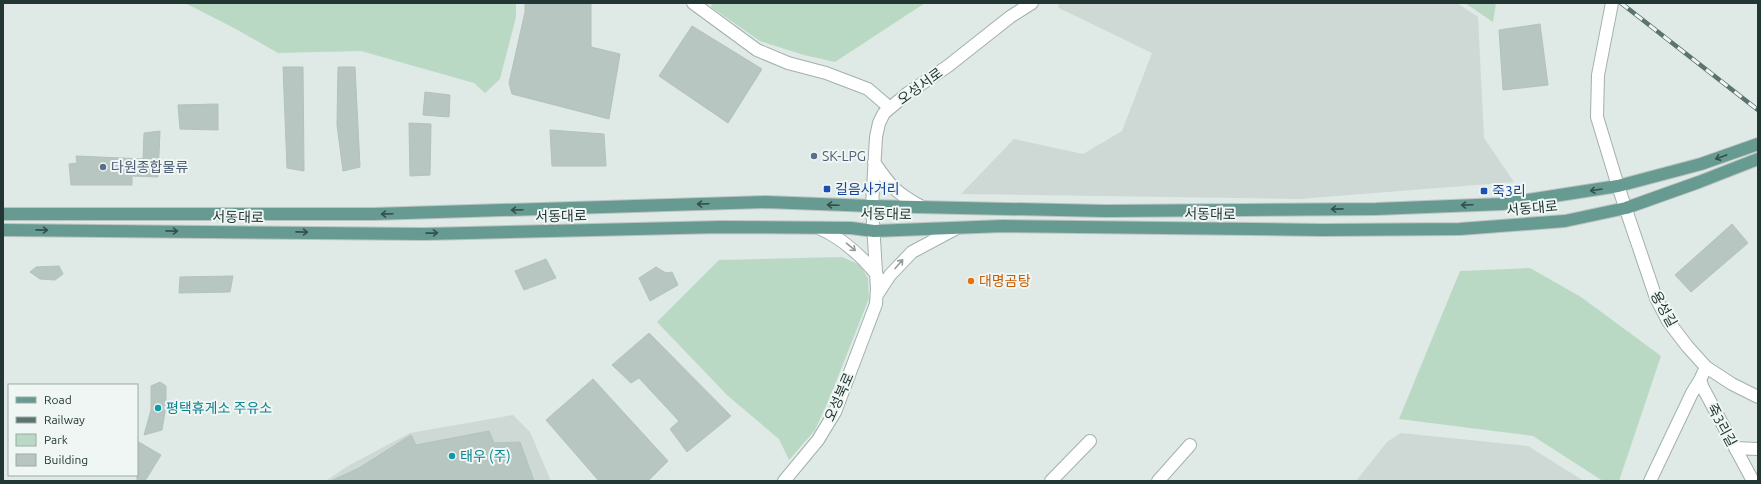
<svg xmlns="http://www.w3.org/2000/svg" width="1761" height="484" font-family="Ubuntu,'Noto Sans KR',sans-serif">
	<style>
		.built { fill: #ced9d5 }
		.green { fill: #bad9c5 }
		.building { fill: #b8c6c2; stroke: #b2c2bd }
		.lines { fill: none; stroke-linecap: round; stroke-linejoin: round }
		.minor-casing { stroke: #a3b0ac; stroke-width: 14 }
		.major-casing { stroke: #bdc3c2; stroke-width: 14 }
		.minor { stroke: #fff; stroke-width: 12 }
		.major { stroke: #679b92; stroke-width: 12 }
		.rail-casing { stroke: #5c736f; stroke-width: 4.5 }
		.rail { stroke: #eff6f3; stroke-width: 3; stroke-dasharray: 9; stroke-linecap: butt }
		.oneway { stroke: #33504c }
		.oneway2 { stroke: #909b9a }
		.service-dot { fill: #5c6f8a; stroke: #eff6f3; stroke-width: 1.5 }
		.transit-dot { fill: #1a4fb4; stroke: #eff6f3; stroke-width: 1.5 }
		.food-dot { fill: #e8710a; stroke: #eff6f3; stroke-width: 1.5 }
		.culture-dot { fill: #0f9aa8; stroke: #eff6f3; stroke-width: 1.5 }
		.labels { text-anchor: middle; stroke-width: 4; stroke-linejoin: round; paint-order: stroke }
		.street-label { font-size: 14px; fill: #223734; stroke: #eff6f3 }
		.service-label { font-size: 14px; fill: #4e5e75; stroke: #eff6f3; text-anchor: start }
		.transit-label { font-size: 14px; fill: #164399; stroke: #eff6f3; text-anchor: start }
		.food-label { font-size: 14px; fill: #c56008; stroke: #eff6f3; text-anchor: start }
		.culture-label { font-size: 14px; fill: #0d838f; stroke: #eff6f3; text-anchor: start }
	</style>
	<rect width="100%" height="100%" fill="#dfe9e5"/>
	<path class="built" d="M 1058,3 L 1457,3 L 1478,17 L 1484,138 L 1514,182 L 1299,199 L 961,194 L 1014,139 L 1083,154 L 1122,131 L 1152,53 L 1059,8 Z
		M 513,415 L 530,432 L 551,481 L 326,481 L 346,467 L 410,433 Z
		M 1401,433 L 1528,446 L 1584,481 L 1356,481 L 1387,442 Z"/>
	<path class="green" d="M 185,3 L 516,3 L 516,17 L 500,79 L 485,93 L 474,83 L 361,51 L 278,53 L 234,28 Z
		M 712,3 L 925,3 L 835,62 L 804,55 L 760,41 L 711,7 Z
		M 1465,3 L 1496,3 L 1493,22 Z
		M 842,257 L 860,265 L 868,278 L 869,298 L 830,397 L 815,430 L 789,460 L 779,439 L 728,396 L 657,322 L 719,260 Z
		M 1530,268 L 1581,297 L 1661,356 L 1619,481 L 1603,481 L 1533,436 L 1399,419 L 1460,271 Z"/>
	<path class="building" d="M 525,3 L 591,3 L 591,47 L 620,54 L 609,119 L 512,94 L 509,83 L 525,12 Z
		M 1540,24 L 1548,85 L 1503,90 L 1499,30 Z
		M 692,26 L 762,69 L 728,123 L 659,76 Z
		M 283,67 L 303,67 L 304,171 L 287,168 Z
		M 338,67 L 355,67 L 360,167 L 343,171 L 337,125 Z
		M 425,92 L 450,95 L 449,117 L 423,115 Z
		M 218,104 L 218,130 L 180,129 L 178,105 Z
		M 409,123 L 431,124 L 430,175 L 410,176 Z
		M 550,130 L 604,134 L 606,166 L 552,166 Z
		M 160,131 L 158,177 L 132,176 L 132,185 L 71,185 L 69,164 L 77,163 L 76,156 L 143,159 L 144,133 Z
		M 1732,224 L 1748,243 L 1691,292 L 1675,275 Z
		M 546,259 L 556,278 L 524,290 L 515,271 Z
		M 59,266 L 63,274 L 55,280 L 40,279 L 30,272 L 36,267 Z
		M 656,267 L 666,273 L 672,272 L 678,285 L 650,301 L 639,278 Z
		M 233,276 L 230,292 L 179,293 L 180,277 Z
		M 649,333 L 731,416 L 687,452 L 670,429 L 679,421 L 639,378 L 631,383 L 612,365 Z
		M 593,379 L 668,461 L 648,481 L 599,481 L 546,420 Z
		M 160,382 L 166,386 L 166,406 L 162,430 L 144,435 L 151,410 L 151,386 Z
		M 489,431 L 494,443 L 520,442 L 534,481 L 331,481 L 359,468 L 411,435 L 416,445 Z
		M 137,441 L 161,455 L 145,481 L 137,481 Z"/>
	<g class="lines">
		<defs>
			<path id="minor" d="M 693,3 L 757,50 L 788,63 L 826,73 L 868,89 L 890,108
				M 1612,3 L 1598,75 L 1597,117 L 1618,186 L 1656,298 L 1668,321 L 1687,346 L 1706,367 L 1732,384 L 1758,397
				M 874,162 C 891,187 896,193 922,207
				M 819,228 C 843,239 860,254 877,275
				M 877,295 L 890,275 L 912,252 L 957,228
				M 1706,367 L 1700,380 L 1703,388 L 1753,481
				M 1735,448 L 1758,449
				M 784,481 L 818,440 L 835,412 L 876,304 L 877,289 L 872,206 L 876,137 L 879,123 L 884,113 L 908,93 L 948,66 L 1010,17 L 1032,3
				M 1051,481 L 1090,441
				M 1158,481 L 1190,445
				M 1650,481 L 1692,393 L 1700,380"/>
			<path id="major" d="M 3,214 L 374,214 L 766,202 L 872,206 L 1105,211 L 1376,209 L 1502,204 L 1618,186 L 1701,164 L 1758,144
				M 3,230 L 425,234 L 721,227 L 851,228 L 874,231 L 1003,226 L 1322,230 L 1460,229 L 1565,221 L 1626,208 L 1699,182 L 1758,159"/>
		</defs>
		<use href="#minor" class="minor-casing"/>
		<use href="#major" class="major-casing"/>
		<use href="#minor" class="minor"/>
		<use href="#major" class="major"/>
		<defs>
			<path id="rail" d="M 1621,3 L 1758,110"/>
		</defs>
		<use href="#rail" class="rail-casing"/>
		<use href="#rail" class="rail"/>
	</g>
	<defs><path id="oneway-shaft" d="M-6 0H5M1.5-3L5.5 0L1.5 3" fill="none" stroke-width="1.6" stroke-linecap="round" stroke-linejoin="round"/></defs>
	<g class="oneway">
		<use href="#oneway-shaft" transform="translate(1721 157) rotate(160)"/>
		<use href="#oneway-shaft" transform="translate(1596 190) rotate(171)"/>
		<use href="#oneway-shaft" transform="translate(703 204) rotate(178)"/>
		<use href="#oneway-shaft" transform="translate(833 205) rotate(-178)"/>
		<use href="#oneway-shaft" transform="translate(1467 205) rotate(178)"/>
		<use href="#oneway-shaft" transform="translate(1337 209) rotate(179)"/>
		<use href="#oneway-shaft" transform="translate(517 210) rotate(178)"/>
		<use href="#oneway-shaft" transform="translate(387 214) rotate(178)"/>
		<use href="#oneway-shaft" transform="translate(42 230) rotate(1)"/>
		<use href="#oneway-shaft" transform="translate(172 231) rotate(1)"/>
		<use href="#oneway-shaft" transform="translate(302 232) rotate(1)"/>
		<use href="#oneway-shaft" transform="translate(432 233) rotate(-1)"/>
	</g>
	<g class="oneway2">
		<use href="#oneway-shaft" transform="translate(851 247) rotate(40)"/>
		<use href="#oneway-shaft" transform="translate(899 264) rotate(-49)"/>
	</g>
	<g class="service-dot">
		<circle cx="814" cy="156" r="4"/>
		<circle cx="103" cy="167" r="4"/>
	</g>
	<g class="transit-dot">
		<rect x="823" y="185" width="8" height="8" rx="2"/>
		<rect x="1480" y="187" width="8" height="8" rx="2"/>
	</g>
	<circle class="food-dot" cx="971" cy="281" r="4"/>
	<g class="culture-dot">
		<circle cx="158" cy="408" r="4"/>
		<circle cx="452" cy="456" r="4"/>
	</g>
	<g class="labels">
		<g class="street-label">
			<text transform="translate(920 86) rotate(-36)" y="5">오성서로</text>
			<text transform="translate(1532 208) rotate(-5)" y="5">서동대로</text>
			<text transform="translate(886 214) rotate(1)" y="5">서동대로</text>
			<text transform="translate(1210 214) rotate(1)" y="5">서동대로</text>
			<text transform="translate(561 216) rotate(-1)" y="5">서동대로</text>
			<text transform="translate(238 217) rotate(1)" y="5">서동대로</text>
			<text transform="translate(1664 309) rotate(61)" y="5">용성길</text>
			<text transform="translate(839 397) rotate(-66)" y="5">오성북로</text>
			<text transform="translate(1722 425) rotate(62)" y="5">죽3리길</text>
		</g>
		<g class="service-label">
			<text x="822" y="161">SK-LPG</text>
			<text x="111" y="172">다원종합물류</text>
		</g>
		<g class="transit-label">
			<text x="835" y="194">길음사거리</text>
			<text x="1492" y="196">죽3리</text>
		</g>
		<g class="food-label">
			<text x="979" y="286">대명곰탕</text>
		</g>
		<g class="culture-label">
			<text x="166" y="413">평택휴게소 주유소</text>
			<text x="460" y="461">태우 (주)</text>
		</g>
	</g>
	<rect width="1761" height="484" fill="none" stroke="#223734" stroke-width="8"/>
	<rect x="8" y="384" width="130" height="92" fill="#eff6f3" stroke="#9daaa7"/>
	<rect x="16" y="397" width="20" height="6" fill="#679b92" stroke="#9daaa7"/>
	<text x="44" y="404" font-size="12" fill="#223734">Road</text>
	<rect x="16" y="417" width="20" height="6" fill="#5c736f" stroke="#9daaa7"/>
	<text x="44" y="424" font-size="12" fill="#223734">Railway</text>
	<rect x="16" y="434" width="20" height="12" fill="#bad9c5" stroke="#9daaa7"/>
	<text x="44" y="444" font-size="12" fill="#223734">Park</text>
	<rect x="16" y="454" width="20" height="12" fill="#b8c6c2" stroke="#9daaa7"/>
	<text x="44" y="464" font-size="12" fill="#223734">Building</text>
</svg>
